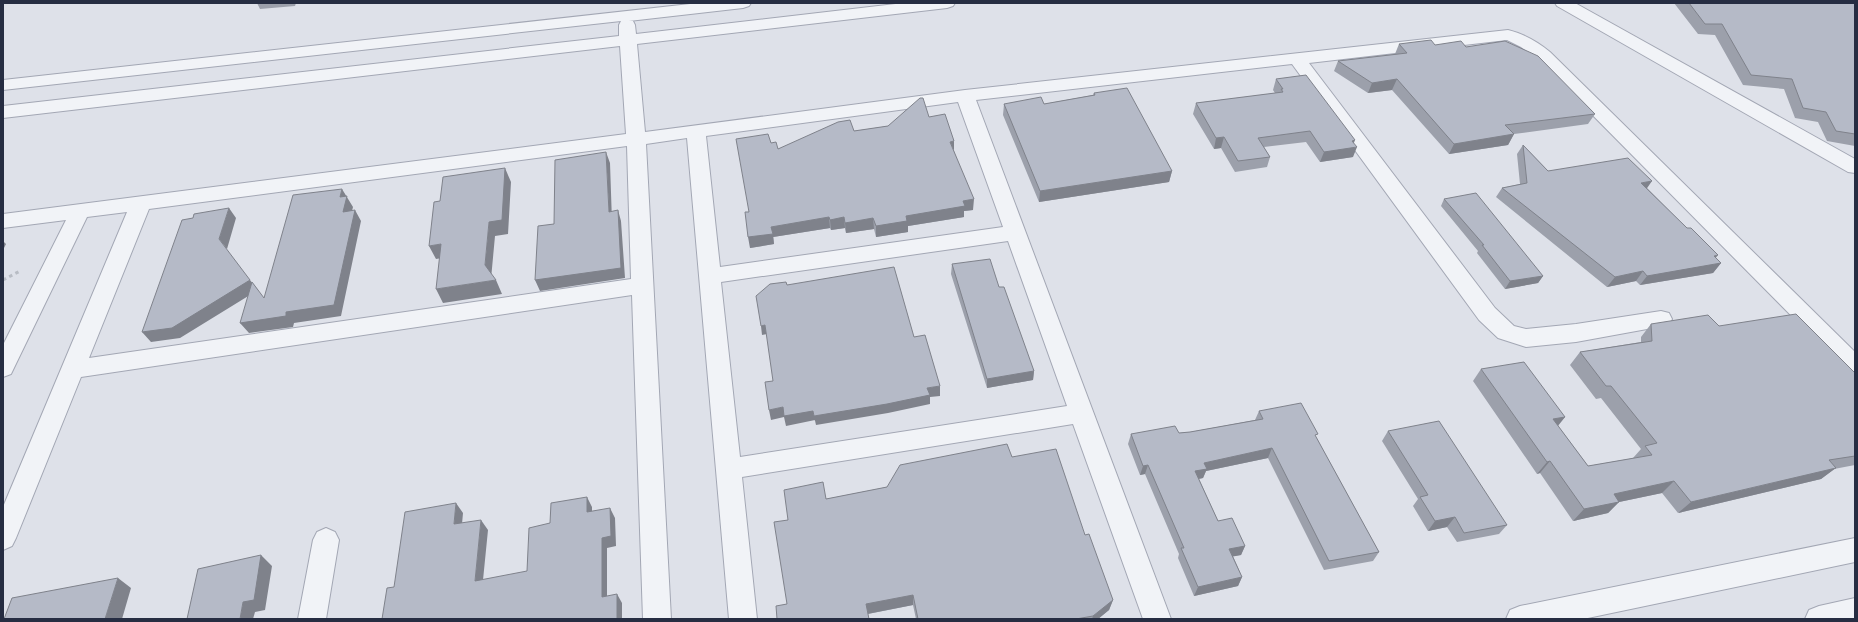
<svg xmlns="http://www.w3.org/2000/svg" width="1858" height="622" font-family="'DejaVu Sans',sans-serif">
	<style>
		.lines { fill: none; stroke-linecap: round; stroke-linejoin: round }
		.minor-casing { stroke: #a3a7b4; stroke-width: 2 }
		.path { stroke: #b8bcc4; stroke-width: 3; stroke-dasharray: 3.5 3.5; stroke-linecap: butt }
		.minor { fill: #f1f3f7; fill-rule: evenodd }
		.wall { fill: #9ca0ab }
		.shaded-wall { fill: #7f828b }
		.building { fill: #b5bac7; stroke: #7f828b }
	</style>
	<rect width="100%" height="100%" fill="#dee1e9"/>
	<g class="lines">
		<defs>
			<path id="minor" d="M 699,3 L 751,3 L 749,6 L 743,8 L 629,21 L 633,21 L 635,25 L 636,34 L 904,3 L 955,3 L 953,6 L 947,8 L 637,44 L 645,132 L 965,90 L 1508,30 C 1524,34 1538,42 1550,52 L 1855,352 L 1855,375 L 1847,372 L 1538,60 L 1521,47 L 1507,40 L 1309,63 L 1495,308 L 1514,326 L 1526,329 L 1576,324 L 1661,311 L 1669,313 L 1672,319 L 1669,325 L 1576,342 L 1526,347 L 1498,338 L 1479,320 L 1292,64 L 976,100 L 1171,619 L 1143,619 L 1073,424 L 742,477 L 757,619 L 729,619 L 687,138 L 646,144 L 671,619 L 643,619 L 632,295 L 81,377 L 16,538 L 12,546 L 3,550 L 3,507 L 127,212 L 87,217 L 11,374 L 3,377 L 3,345 L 66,220 L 3,228 L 3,214 L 626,134 L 620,46 L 3,118 L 3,106 L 619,36 L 619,25 L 621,21 L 3,90 L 3,80 ZM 958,102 L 1003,227 L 720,267 L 706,136 ZM 627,146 L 631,279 L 89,358 L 149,209 ZM 1008,241 L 1067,406 L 740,457 L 721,282 Z
				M 1555,3 L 1575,3 L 1855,159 L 1855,173 L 1848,172 L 1557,6 Z
				M 326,528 L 335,532 L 339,540 L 326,619 L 298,619 L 313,540 L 317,532 Z
				M 1855,538 L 1855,562 L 1583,619 L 1506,619 L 1510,610 L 1520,606 Z
				M 1855,598 L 1855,619 L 1805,619 L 1809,610 L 1819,606 Z"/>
		</defs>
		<use href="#minor" class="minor-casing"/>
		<path class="path" d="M 3,280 L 20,271"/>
		<use href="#minor" class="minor"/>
	</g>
	<path class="wall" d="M 257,3 L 296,3 L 295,6 L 260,9 Z
		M 1674,3 L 1855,3 L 1855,146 L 1827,141 L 1818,122 L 1795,118 L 1784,89 L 1743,85 L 1715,35 L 1698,34 Z
		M 1399,44 L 1435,45 L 1466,47 L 1595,114 L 1588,124 L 1514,134 L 1508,145 L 1449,154 L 1392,90 L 1368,93 L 1334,71 L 1338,61 L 1395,54 Z
		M 1276,79 L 1354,143 L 1353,157 L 1320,162 L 1306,142 L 1264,147 L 1270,157 L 1267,167 L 1235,172 L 1221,148 L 1214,149 L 1193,114 L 1196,103 L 1275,93 L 1273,90 Z
		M 1094,93 L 1172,171 L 1169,182 L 1039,202 L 1003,115 L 1004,104 L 1044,104 L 1093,95 Z
		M 888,126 L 954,151 L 973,210 L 964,211 L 964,217 L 908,226 L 908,232 L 876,237 L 874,229 L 846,233 L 845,228 L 831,230 L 830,228 L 773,237 L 774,244 L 750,248 L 749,212 L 771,143 L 778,149 L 854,131 Z
		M 1523,145 L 1548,171 L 1647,188 L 1721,263 L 1713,273 L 1640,285 L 1636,281 L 1607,287 L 1496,197 L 1502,188 L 1520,184 L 1517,154 Z
		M 1444,199 L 1543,276 L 1538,283 L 1505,289 L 1477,253 L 1478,251 L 1441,206 Z
		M 952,264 L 1034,371 L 1033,380 L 987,388 L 951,274 Z
		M 1651,324 L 1719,326 L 1855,373 L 1855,465 L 1834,469 L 1821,479 L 1678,513 L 1662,493 L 1619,502 L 1608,513 L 1573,521 L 1540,473 L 1537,474 L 1473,381 L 1481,369 L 1565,417 L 1558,426 L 1588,466 L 1634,458 L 1633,458 L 1641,449 L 1601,398 L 1596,399 L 1570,365 L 1580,352 L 1641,342 L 1641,337 Z
		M 1259,411 L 1316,437 L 1379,552 L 1373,561 L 1324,570 L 1268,458 L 1206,471 L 1203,478 L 1199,479 L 1218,521 L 1245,546 L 1241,555 L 1233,556 L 1242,577 L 1238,586 L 1194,596 L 1178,558 L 1179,554 L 1145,474 L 1140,475 L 1128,444 L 1131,434 L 1179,433 L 1190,432 L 1255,420 Z
		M 1388,431 L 1507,525 L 1499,534 L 1457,542 L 1447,527 L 1428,531 L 1413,506 L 1418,499 L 1382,441 Z
		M 1012,457 L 1085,535 L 1113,600 L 1109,610 L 1098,619 L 916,619 L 913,605 L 868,614 L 787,604 L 788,520 L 826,499 L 887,487 Z"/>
	<path class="shaded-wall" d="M 1397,79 L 1392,90 L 1368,93 L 1372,83 Z
		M 1514,134 L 1508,145 L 1449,154 L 1454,144 Z
		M 1224,137 L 1221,148 L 1214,149 L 1216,138 Z
		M 1355,140 L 1352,148 L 1357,147 L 1353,157 L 1320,162 L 1324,152 L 1352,141 Z
		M 954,141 L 954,151 L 950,142 Z
		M 606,152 L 610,163 L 612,222 L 609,212 Z
		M 505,168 L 511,182 L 508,234 L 495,236 L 491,279 L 485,265 L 489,222 Z
		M 1172,171 L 1169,182 L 1039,202 L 1040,191 Z
		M 1652,181 L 1645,191 L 1641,183 Z
		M 342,189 L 353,207 L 349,223 L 343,212 L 340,197 Z
		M 974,199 L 973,210 L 964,211 L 964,217 L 908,226 L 908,232 L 876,237 L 876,226 L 906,216 L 963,201 Z
		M 229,208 L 236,218 L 227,249 L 219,239 Z
		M 355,210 L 361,221 L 341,316 L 294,323 L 293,327 L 249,333 L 240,323 Z
		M 618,210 L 621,221 L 625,278 L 540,291 L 535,280 Z
		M 829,217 L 830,228 L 773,237 L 771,227 Z
		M 844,217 L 845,228 L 831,230 L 830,220 Z
		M 873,218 L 874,229 L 846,233 L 845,223 Z
		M 773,234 L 774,244 L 750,248 L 748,237 Z
		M 3,241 L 6,244 L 3,250 Z
		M 441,244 L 448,257 L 436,259 L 429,246 Z
		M 1718,255 L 1710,265 L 1721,263 L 1713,273 L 1640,285 L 1647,276 Z
		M 1643,271 L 1636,281 L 1607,287 L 1615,277 Z
		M 1543,276 L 1538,283 L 1505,289 L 1510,281 Z
		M 250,280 L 258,290 L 180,338 L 151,342 L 142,332 Z
		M 496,280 L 502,294 L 443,303 L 436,289 Z
		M 765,325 L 767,334 L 762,335 L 761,326 Z
		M 1034,371 L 1033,380 L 987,388 L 987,379 Z
		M 940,386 L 940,396 L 930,397 L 930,404 L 888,413 L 816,425 L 814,416 L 927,388 Z
		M 783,407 L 813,411 L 815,420 L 786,426 L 784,417 L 771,420 L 769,410 Z
		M 1565,417 L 1555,429 L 1553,419 Z
		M 1272,448 L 1268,458 L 1206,471 L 1203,478 L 1192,480 L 1195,471 L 1204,463 Z
		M 1550,461 L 1540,473 L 1537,474 L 1547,462 Z
		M 1148,465 L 1145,474 L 1140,475 L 1143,466 Z
		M 1836,468 L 1821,479 L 1678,513 L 1691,502 Z
		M 1674,481 L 1662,493 L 1619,502 L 1608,513 L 1573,521 L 1584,509 L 1614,494 Z
		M 587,497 L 592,507 L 592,522 L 587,512 Z
		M 456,503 L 463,513 L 461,535 L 454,524 Z
		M 610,508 L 615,518 L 616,546 L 607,548 L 607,606 L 602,597 L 602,538 Z
		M 1455,517 L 1447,527 L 1428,531 L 1435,521 Z
		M 481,520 L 488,530 L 482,590 L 475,581 Z
		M 1245,546 L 1241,555 L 1225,558 L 1229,549 Z
		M 261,555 L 272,566 L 265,610 L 255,612 L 253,619 L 240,619 L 243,602 Z
		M 1242,577 L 1238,586 L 1194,596 L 1198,587 Z
		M 118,578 L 131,588 L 122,619 L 105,619 Z
		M 617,594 L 622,603 L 622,619 L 617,619 Z
		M 913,595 L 913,605 L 867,614 L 866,604 Z
		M 1113,600 L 1109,610 L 1098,619 L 1092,619 L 1093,616 Z"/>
	<path class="building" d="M 1689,3 L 1855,3 L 1855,134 L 1836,131 L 1826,112 L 1803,108 L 1792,79 L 1751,75 L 1722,24 L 1705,24 Z
		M 1431,40 L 1435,45 L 1461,41 L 1466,47 L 1505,41 L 1538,56 L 1595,114 L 1505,125 L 1514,134 L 1454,144 L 1397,79 L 1372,83 L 1338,61 L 1407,53 L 1399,44 Z
		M 1306,75 L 1355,140 L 1352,141 L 1357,147 L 1324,152 L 1310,131 L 1258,138 L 1270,157 L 1238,161 L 1224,137 L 1216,138 L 1196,103 L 1283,92 L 1281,89 L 1283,89 L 1276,79 Z
		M 1127,88 L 1172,171 L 1040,191 L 1004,104 L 1041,97 L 1044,104 L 1095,95 L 1094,93 Z
		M 920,98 L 923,98 L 929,117 L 945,114 L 954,141 L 950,142 L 974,199 L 963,201 L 965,206 L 906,216 L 907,221 L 876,226 L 873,218 L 845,223 L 844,217 L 830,220 L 829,217 L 771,227 L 773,234 L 748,237 L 745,212 L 749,212 L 736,139 L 768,134 L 771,143 L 776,142 L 778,149 L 838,122 L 850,120 L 854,131 L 888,126 Z
		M 1523,145 L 1548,171 L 1628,158 L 1652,181 L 1641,183 L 1687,228 L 1691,228 L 1718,255 L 1714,256 L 1721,263 L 1647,276 L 1643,271 L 1615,277 L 1502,188 L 1527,183 Z
		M 606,152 L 609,212 L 618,210 L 621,268 L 535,280 L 538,226 L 554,224 L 555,160 Z
		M 505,168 L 502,220 L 489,222 L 485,265 L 496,280 L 436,289 L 441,244 L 429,246 L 434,202 L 440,201 L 443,177 Z
		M 342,189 L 340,197 L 347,196 L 343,212 L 355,210 L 334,305 L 286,312 L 286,316 L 240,323 L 252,282 L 264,298 L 293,195 Z
		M 1476,193 L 1543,276 L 1510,281 L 1482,245 L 1484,245 L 1444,199 Z
		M 229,208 L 219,239 L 250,280 L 172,328 L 142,332 L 182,220 L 193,218 L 194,214 Z
		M 990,259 L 999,287 L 1004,287 L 1034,371 L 987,379 L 952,264 Z
		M 894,267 L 914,337 L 925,335 L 940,386 L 927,388 L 930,395 L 887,404 L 814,416 L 813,411 L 784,416 L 783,407 L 769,410 L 765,382 L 773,381 L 765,325 L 761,326 L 756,296 L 770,284 L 786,282 L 787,285 Z
		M 1796,314 L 1855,373 L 1855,456 L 1829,460 L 1836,468 L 1691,502 L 1674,481 L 1614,494 L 1619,502 L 1584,509 L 1550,461 L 1547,462 L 1481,369 L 1524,362 L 1565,417 L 1553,419 L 1588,466 L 1652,455 L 1645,446 L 1657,443 L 1611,386 L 1606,386 L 1580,352 L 1652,341 L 1651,324 L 1708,315 L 1719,326 Z
		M 1301,403 L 1318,434 L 1315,435 L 1379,552 L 1329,561 L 1272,448 L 1204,463 L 1207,469 L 1195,471 L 1218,521 L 1232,518 L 1245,546 L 1229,549 L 1242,577 L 1198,587 L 1181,548 L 1184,548 L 1148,465 L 1143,466 L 1131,434 L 1175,426 L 1179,433 L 1190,432 L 1263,419 L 1259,411 Z
		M 1439,421 L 1507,525 L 1464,533 L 1455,517 L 1435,521 L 1420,497 L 1428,495 L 1388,431 Z
		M 1007,444 L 1012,457 L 1056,449 L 1085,535 L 1089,534 L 1113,600 L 1093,616 L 1076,619 L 918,619 L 913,595 L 866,604 L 869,619 L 777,619 L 776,606 L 787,604 L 774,522 L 788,520 L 784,490 L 823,482 L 826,499 L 887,487 L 900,465 Z
		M 587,497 L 587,512 L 610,508 L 611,536 L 602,538 L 602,597 L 617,594 L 617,619 L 382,619 L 387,588 L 394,587 L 405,512 L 456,503 L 454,524 L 481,520 L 475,581 L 527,571 L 529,528 L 550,523 L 551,503 Z
		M 261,555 L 254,600 L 243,602 L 240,619 L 187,619 L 198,569 Z
		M 118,578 L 105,619 L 4,619 L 12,598 Z"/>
	<rect width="1858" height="622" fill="none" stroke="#262d42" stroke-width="8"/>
</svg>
